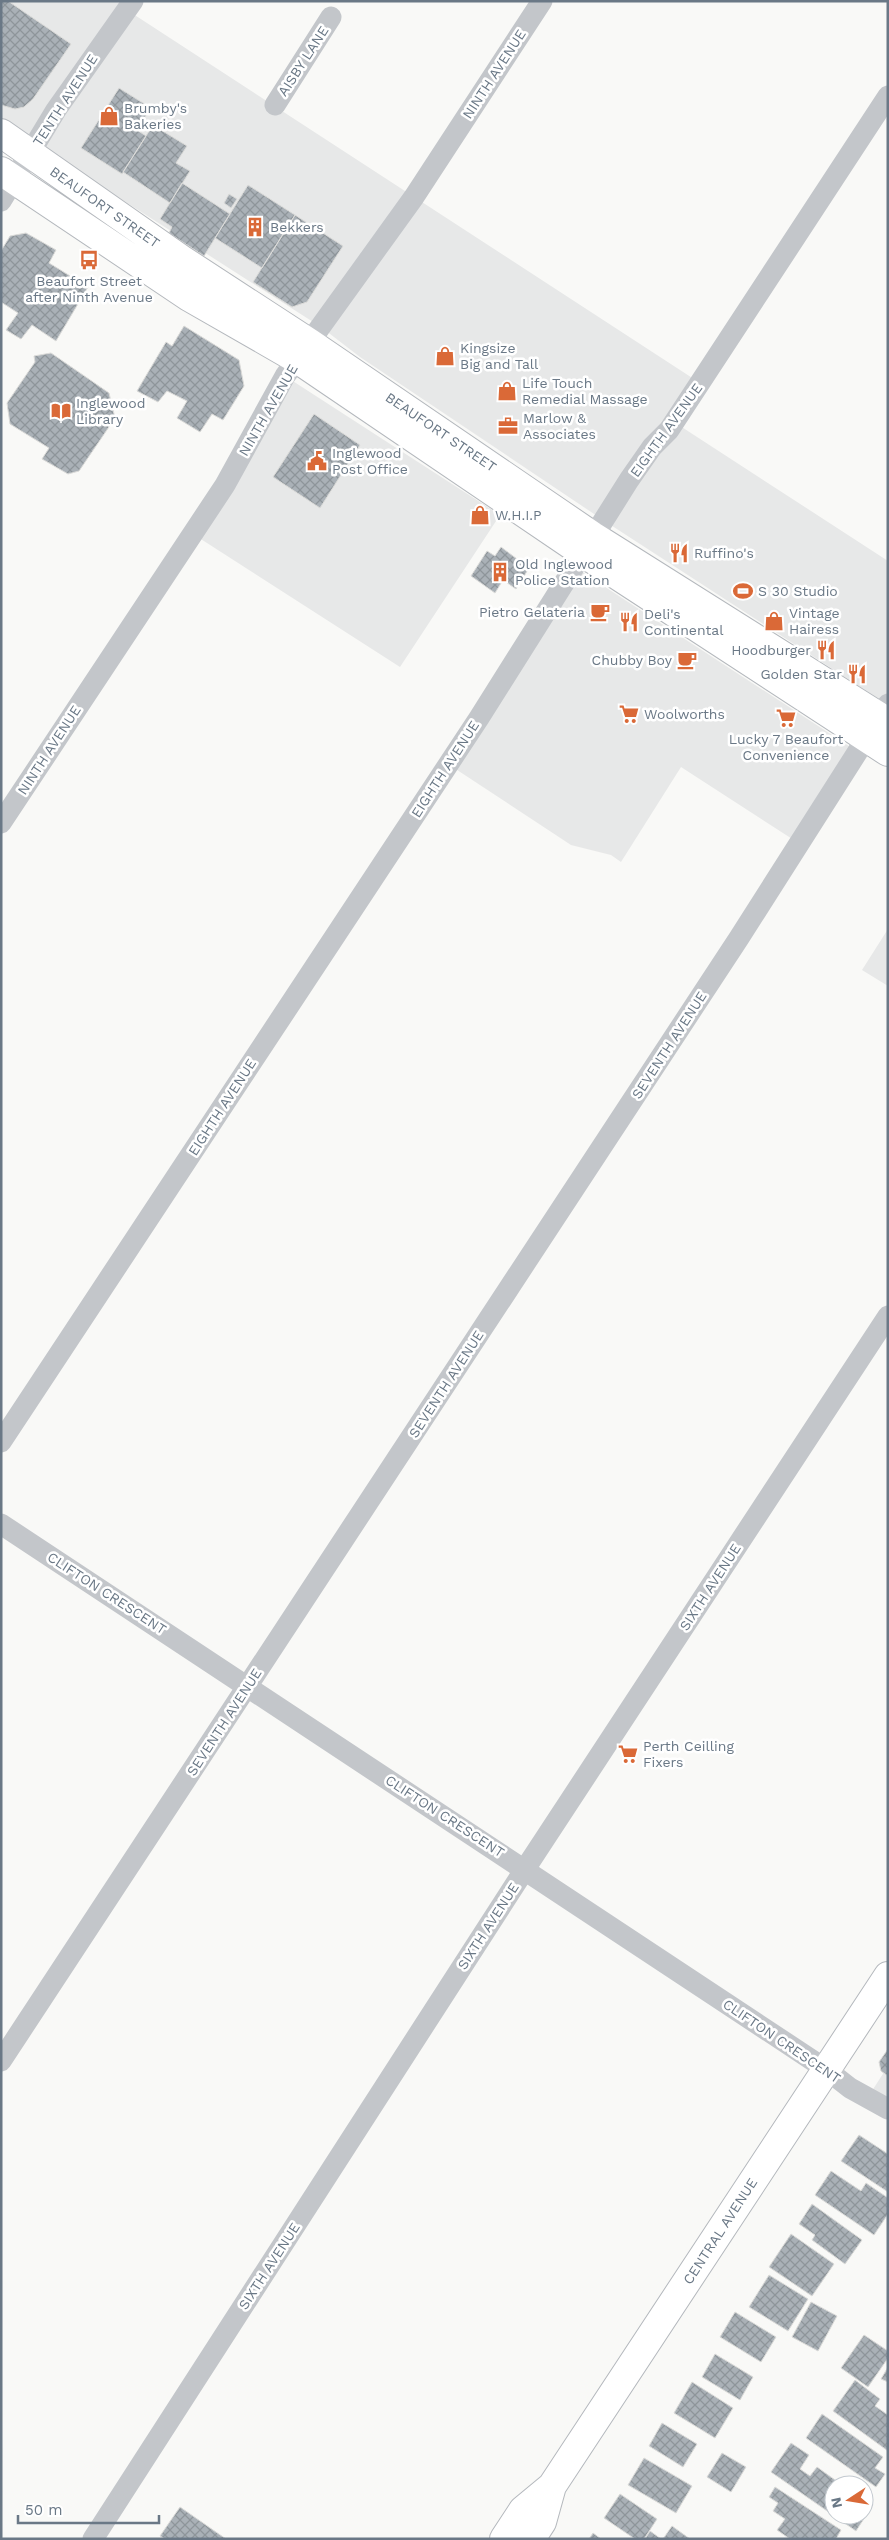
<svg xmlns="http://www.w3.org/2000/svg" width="889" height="2540" font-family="'Work Sans',sans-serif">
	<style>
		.built { fill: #e7e8e8 }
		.building { fill: url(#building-cross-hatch); stroke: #dbdbd9 }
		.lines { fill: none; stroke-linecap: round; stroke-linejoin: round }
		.primary-casing { stroke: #b4b8bd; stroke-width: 30 }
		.minor { stroke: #c3c6ca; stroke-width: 21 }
		.primary { stroke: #fff; stroke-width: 28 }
		.labels { text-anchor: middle; stroke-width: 5; stroke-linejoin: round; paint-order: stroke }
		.street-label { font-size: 14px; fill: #6a7886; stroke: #fff }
		.poi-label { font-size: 14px; fill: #6a7886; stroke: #fff; text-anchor: start }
	</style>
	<defs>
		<pattern id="building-cross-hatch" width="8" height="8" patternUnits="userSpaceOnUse" patternTransform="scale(1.25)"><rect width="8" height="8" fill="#aab1b7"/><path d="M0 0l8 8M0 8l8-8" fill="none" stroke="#8e959a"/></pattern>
	</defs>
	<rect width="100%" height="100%" fill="#f9f9f7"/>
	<path class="built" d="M 1,1 L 133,1 L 127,10 L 700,383 L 674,422 L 888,561 L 888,705 L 603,520 L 360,357 L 321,327 L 35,144 L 1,120 Z
		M 285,376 L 500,515 L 400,667 L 193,534 Z
		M 573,566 L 858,752 L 800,844 L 681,767 L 621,862 L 611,855 L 571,845 L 448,764 Z
		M 888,929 L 888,986 L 862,970 Z
		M 888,2066 L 888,2109 L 868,2097 Z"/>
	<path class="building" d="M 1,1 L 8,1 L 71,44 L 33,99 L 24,107 L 15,109 L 1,105 Z
		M 119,88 L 151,108 L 137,130 L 146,136 L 122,174 L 81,148 Z
		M 153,125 L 187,146 L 176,163 L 190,171 L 170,203 L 123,172 Z
		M 182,183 L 230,214 L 204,256 L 169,233 L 172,227 L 160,219 Z
		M 248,185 L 295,215 L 262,268 L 215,238 Z
		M 229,194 L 237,199 L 231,208 L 224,203 Z
		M 295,215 L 343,246 L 307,302 L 292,307 L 253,282 Z
		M 26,233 L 56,250 L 49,263 L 88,287 L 56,341 L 32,325 L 21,339 L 6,330 L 18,313 L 1,302 L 1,251 L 10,236 Z
		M 184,326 L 239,360 L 244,386 L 223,420 L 212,414 L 200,432 L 177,418 L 187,401 L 167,391 L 158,402 L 137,391 L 166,342 L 172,346 Z
		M 51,353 L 109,393 L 115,418 L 79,471 L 68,474 L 42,459 L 49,448 L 10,424 L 7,403 L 35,362 L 34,356 Z
		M 314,414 L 360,445 L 320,508 L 273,477 Z
		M 501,547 L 529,568 L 516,589 L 503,580 L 495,593 L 471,576 L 487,551 L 495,556 Z
		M 888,2049 L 888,2076 L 881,2071 L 879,2062 Z
		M 859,2135 L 888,2154 L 888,2192 L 841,2161 Z
		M 831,2171 L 861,2191 L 866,2183 L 888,2198 L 888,2214 L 874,2235 L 815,2195 Z
		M 812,2204 L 862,2240 L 845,2264 L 812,2240 L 815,2235 L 799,2224 Z
		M 791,2234 L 834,2264 L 812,2296 L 769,2267 Z
		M 769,2275 L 808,2299 L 788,2331 L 749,2307 Z
		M 811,2302 L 837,2316 L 818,2351 L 792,2337 Z
		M 735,2312 L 776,2337 L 761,2362 L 720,2337 Z
		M 864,2335 L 888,2351 L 888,2358 L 868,2387 L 841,2368 Z
		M 715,2354 L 753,2377 L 740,2400 L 702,2377 Z
		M 888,2367 L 888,2382 L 881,2379 Z
		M 855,2380 L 880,2399 L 875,2406 L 888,2415 L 888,2451 L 833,2411 Z
		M 692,2382 L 733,2408 L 715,2438 L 674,2413 Z
		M 822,2414 L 883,2457 L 875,2468 L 885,2474 L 876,2487 L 806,2438 Z
		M 662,2423 L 697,2444 L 683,2467 L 649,2446 Z
		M 791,2443 L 809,2455 L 800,2469 L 810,2476 L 817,2467 L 842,2485 L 834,2485 L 834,2515 L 865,2517 L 856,2531 L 771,2472 Z
		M 722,2453 L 746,2467 L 731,2492 L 707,2477 Z
		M 644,2458 L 692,2486 L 676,2513 L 628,2485 Z
		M 775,2487 L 841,2530 L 836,2539 L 790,2539 L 777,2530 L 785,2519 L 773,2511 L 778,2503 L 769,2497 Z
		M 620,2494 L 657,2519 L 644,2539 L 635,2539 L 604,2518 Z
		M 180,2507 L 226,2539 L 165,2539 L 160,2536 Z
		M 672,2526 L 690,2539 L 663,2539 Z
		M 650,2531 L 661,2539 L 645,2539 Z
		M 593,2533 L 601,2539 L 589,2539 Z"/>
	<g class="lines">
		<defs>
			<path id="primary" d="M 1,133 L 181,259 L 310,343 L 593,536 L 888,722
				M 1,171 L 189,297 L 297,359 L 583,553 L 888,752
				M 504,2539 L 523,2510 L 552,2486 L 888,1976
				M 531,2539 L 542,2522 L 552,2486"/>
		</defs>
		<use href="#primary" class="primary-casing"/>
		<path class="minor" d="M 275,105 L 331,17
			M 1,201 L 56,110 L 133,1
			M 1,823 L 225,485 L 285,376 L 414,197 L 542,1
			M 1,1442 L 479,718 L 629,480 L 652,447 L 669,430 L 888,96
			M 1,1524 L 827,2070 L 850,2088 L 888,2109
			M 1,2061 L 739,938 L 888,704
			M 93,2539 L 525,1869 L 888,1316"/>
		<use href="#primary" class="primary"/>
	</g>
	<defs>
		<symbol id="shop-bare" viewBox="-9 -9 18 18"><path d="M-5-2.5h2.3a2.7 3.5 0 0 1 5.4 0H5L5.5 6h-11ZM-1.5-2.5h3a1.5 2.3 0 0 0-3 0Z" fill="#da6937" stroke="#fff" stroke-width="2.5" paint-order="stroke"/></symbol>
		<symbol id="building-bare" viewBox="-9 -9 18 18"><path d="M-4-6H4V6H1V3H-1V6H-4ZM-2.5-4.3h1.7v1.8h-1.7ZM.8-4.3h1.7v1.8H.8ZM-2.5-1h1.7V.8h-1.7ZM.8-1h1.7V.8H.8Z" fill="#da6937" stroke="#fff" stroke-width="2.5" paint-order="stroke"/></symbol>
		<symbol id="bus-bare" viewBox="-9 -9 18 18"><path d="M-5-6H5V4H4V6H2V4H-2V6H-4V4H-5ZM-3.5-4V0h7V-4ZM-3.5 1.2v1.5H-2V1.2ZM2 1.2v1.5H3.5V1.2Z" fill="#da6937" stroke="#fff" stroke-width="2.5" paint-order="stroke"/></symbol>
		<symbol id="library-bare" viewBox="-9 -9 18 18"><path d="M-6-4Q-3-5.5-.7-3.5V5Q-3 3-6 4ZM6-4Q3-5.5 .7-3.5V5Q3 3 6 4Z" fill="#da6937" stroke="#fff" stroke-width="2.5" paint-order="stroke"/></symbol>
		<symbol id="office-bare" viewBox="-9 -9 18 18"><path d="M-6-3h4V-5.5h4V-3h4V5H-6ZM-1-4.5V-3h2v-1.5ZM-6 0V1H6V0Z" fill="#da6937" stroke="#fff" stroke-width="2.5" paint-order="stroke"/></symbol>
		<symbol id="civic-bare" viewBox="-9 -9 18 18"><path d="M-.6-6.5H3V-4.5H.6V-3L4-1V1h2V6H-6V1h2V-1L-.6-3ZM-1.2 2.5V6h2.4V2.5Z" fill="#da6937" stroke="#fff" stroke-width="2.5" paint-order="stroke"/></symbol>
		<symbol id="restaurant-bare" viewBox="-9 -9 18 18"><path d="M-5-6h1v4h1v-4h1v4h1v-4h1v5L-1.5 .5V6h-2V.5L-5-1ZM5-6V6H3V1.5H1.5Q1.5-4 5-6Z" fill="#da6937" stroke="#fff" stroke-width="2.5" paint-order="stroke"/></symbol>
		<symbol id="stadium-bare" viewBox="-9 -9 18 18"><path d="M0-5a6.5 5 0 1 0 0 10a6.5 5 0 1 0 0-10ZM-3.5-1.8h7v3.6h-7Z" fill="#da6937" stroke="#fff" stroke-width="2.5" paint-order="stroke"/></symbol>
		<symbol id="cafe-bare" viewBox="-9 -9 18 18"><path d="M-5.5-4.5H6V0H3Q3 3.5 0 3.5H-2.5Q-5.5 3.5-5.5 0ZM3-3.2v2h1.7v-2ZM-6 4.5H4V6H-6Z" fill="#da6937" stroke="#fff" stroke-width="2.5" paint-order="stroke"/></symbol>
		<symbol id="supermarket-bare" viewBox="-9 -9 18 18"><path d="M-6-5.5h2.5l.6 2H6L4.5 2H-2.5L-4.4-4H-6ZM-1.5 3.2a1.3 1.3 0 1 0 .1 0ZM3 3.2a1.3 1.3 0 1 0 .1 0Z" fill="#da6937" stroke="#fff" stroke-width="2.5" paint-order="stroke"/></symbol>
	</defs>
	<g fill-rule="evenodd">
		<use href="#shop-bare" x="95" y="102" width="28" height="28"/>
		<use href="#building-bare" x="241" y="213" width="28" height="28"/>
		<use href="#bus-bare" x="75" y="246" width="28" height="28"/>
		<use href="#shop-bare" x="431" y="342" width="28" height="28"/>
		<use href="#shop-bare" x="493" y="377" width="28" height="28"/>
		<use href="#library-bare" x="47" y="397" width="28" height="28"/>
		<use href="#office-bare" x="494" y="412" width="28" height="28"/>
		<use href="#civic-bare" x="303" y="447" width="28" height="28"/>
		<use href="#shop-bare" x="466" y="501" width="28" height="28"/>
		<use href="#restaurant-bare" x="665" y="539" width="28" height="28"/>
		<use href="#building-bare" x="486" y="558" width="28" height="28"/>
		<use href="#stadium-bare" x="729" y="577" width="28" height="28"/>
		<use href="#cafe-bare" x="586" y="598" width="28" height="28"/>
		<use href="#shop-bare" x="760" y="607" width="28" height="28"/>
		<use href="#restaurant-bare" x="615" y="608" width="28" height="28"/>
		<use href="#restaurant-bare" x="812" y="636" width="28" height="28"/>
		<use href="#cafe-bare" x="673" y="646" width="28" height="28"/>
		<use href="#restaurant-bare" x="843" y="660" width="28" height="28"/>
		<use href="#supermarket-bare" x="615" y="700" width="28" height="28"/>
		<use href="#supermarket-bare" x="772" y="704" width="28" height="28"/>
		<use href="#supermarket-bare" x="614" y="1740" width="28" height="28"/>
	</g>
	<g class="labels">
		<g class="street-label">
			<text transform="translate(303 61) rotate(-57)" y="5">AISBY LANE</text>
			<text transform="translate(494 74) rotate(-57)" y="5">NINTH AVENUE</text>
			<text transform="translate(65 100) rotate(-57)" y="5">TENTH AVENUE</text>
			<text transform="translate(105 207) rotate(35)" y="5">BEAUFORT STREET</text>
			<text transform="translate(268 410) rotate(-60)" y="5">NINTH AVENUE</text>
			<text transform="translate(666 430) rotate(-54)" y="5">EIGHTH AVENUE</text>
			<text transform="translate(441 432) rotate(34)" y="5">BEAUFORT STREET</text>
			<text transform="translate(49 750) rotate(-57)" y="5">NINTH AVENUE</text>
			<text transform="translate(445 769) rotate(-57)" y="5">EIGHTH AVENUE</text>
			<text transform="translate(669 1045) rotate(-57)" y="5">SEVENTH AVENUE</text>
			<text transform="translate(222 1107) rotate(-57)" y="5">EIGHTH AVENUE</text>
			<text transform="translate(446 1384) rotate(-57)" y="5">SEVENTH AVENUE</text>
			<text transform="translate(710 1587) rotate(-57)" y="5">SIXTH AVENUE</text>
			<text transform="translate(107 1593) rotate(33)" y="5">CLIFTON CRESCENT</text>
			<text transform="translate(224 1722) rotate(-57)" y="5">SEVENTH AVENUE</text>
			<text transform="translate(445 1816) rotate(33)" y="5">CLIFTON CRESCENT</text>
			<text transform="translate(488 1926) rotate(-57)" y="5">SIXTH AVENUE</text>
			<text transform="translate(782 2041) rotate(34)" y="5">CLIFTON CRESCENT</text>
			<text transform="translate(720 2231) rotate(-57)" y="5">CENTRAL AVENUE</text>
			<text transform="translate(269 2266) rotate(-57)" y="5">SIXTH AVENUE</text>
		</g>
		<g class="poi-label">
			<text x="124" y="113">Brumby's<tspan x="124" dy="16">Bakeries</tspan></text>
			<text x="270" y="232">Bekkers</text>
			<text x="89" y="286" text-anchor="middle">Beaufort Street<tspan x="89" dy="16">after Ninth Avenue</tspan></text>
			<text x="460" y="353">Kingsize<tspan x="460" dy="16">Big and Tall</tspan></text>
			<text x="522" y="388">Life Touch<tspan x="522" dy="16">Remedial Massage</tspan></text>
			<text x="76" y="408">Inglewood<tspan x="76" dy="16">Library</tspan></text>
			<text x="523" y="423">Marlow &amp;<tspan x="523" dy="16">Associates</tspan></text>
			<text x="332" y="458">Inglewood<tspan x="332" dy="16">Post Office</tspan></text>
			<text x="495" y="520">W.H.I.P</text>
			<text x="694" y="558">Ruffino's</text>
			<text x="515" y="569">Old Inglewood<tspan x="515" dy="16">Police Station</tspan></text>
			<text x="758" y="596">S 30 Studio</text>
			<text x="585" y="617" text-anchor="end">Pietro Gelateria</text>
			<text x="789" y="618">Vintage<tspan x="789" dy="16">Hairess</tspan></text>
			<text x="644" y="619">Deli's<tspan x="644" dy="16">Continental</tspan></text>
			<text x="811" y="655" text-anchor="end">Hoodburger</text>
			<text x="672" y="665" text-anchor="end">Chubby Boy</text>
			<text x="842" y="679" text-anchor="end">Golden Star</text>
			<text x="644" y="719">Woolworths</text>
			<text x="786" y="744" text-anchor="middle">Lucky 7 Beaufort<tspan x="786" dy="16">Convenience</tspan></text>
			<text x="643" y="1751">Perth Ceilling<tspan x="643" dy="16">Fixers</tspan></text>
		</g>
	</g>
	<rect width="889" height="2540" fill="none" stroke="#6a7886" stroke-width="5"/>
	<g transform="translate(849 2500) rotate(258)"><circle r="24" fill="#ffffff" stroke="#c3c9cf"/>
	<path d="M0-4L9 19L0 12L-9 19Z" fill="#da6937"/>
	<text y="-8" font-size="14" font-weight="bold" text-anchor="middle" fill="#6a7886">N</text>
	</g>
	<path d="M18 2515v8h141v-8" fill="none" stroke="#6a7886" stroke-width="2.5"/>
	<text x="25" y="2515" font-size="15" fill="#6a7886" stroke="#ffffff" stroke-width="4" paint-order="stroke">50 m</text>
</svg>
